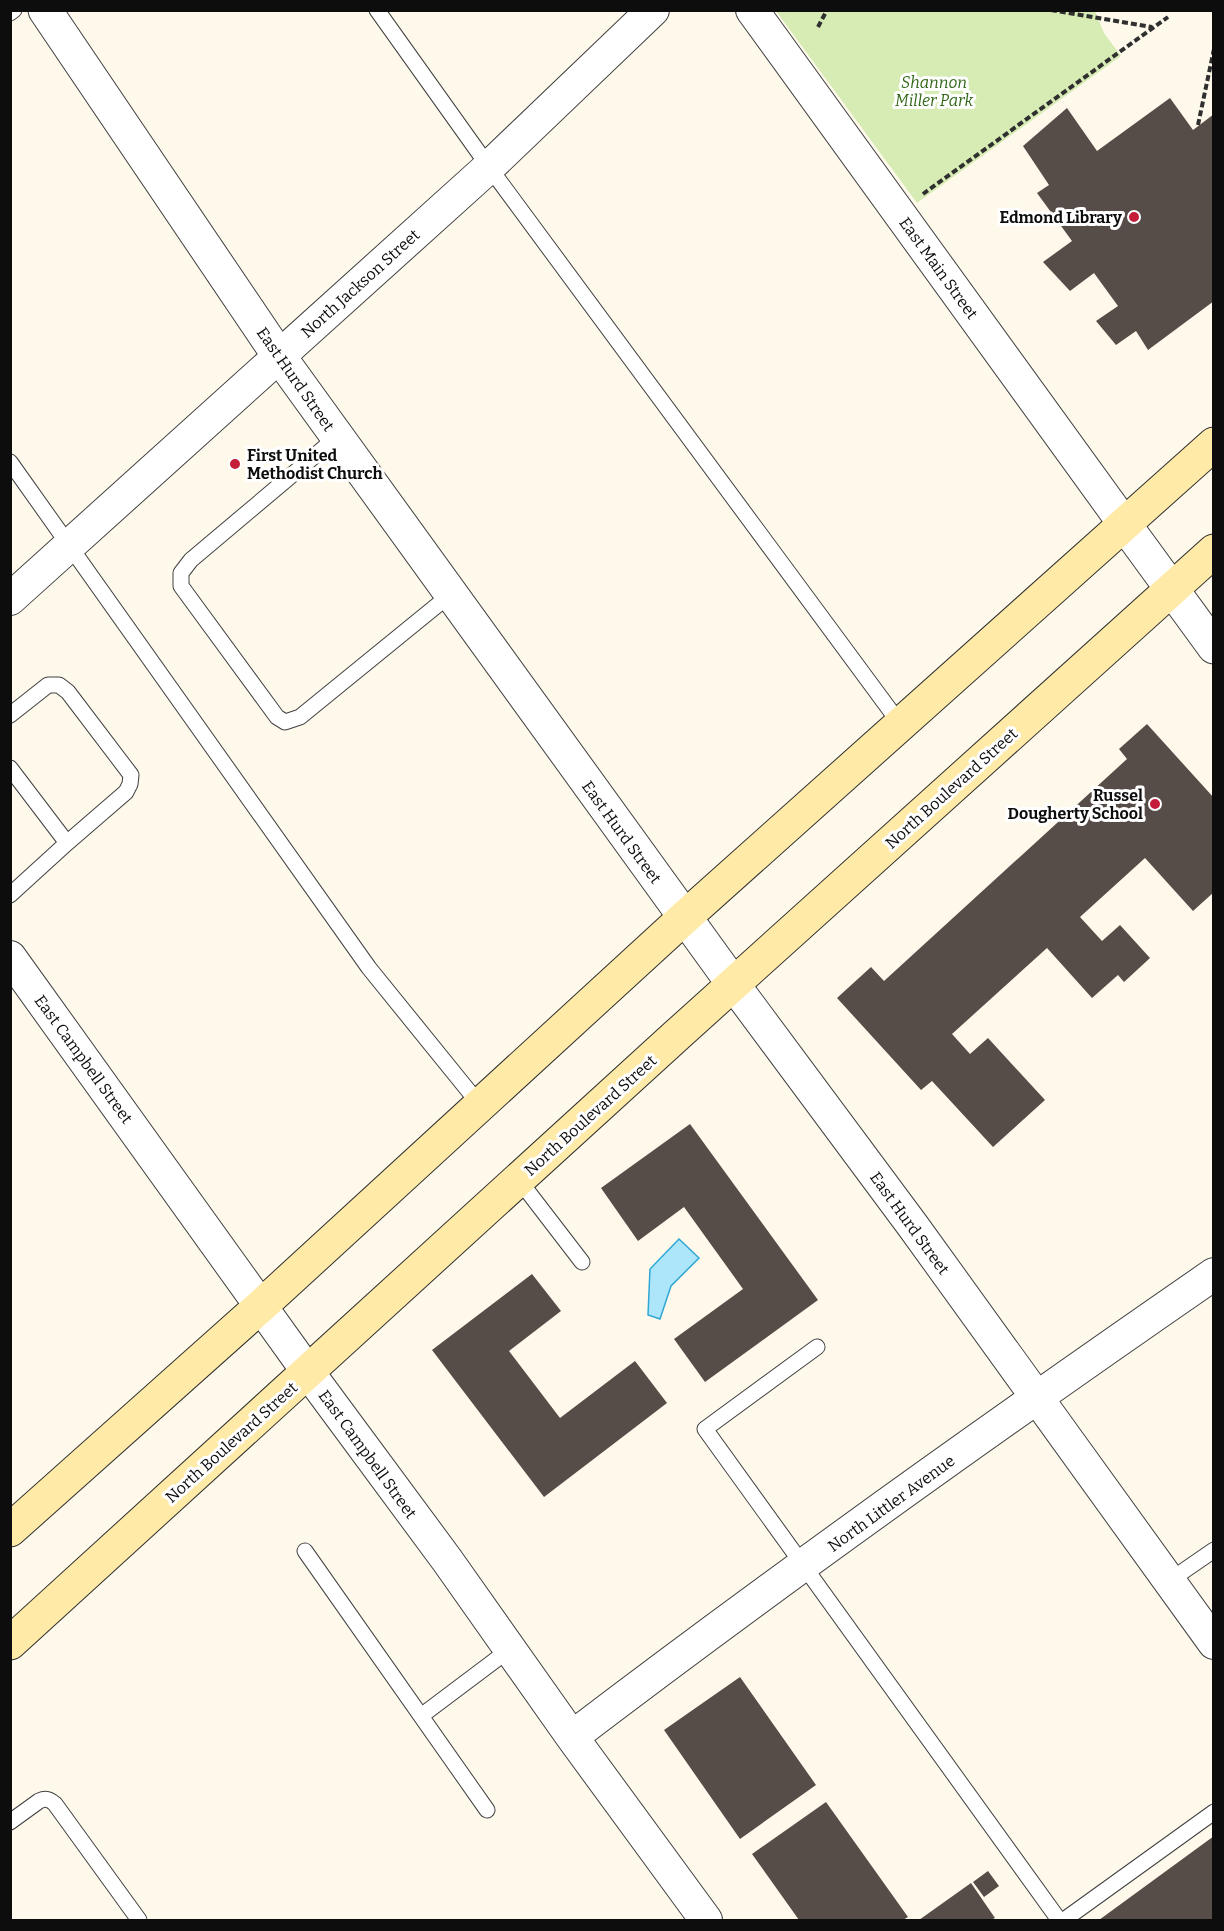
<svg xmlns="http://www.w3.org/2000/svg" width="1224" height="1931" font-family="Bitter,serif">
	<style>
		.green { fill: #d7ecb4 }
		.water { fill: #ade6fa; stroke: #30a7d5; stroke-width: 1.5 }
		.building { fill: #564c48 }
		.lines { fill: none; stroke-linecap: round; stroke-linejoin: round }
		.service-casing { stroke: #404040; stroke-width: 17 }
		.minor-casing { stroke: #404040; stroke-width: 34 }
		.tertiary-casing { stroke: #404040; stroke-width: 35 }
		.secondary-casing { stroke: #2f2f2f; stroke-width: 35 }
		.path { stroke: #2f2f2f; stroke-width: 4; stroke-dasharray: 6 3; stroke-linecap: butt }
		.service { stroke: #fff; stroke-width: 15 }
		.minor { stroke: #fff; stroke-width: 32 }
		.tertiary { stroke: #fff; stroke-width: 33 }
		.secondary { stroke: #ffeaa7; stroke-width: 33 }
		.poi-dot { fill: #c41d39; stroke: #fff; stroke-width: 2 }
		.labels { text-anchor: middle; stroke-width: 6; stroke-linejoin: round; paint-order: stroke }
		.park-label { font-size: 16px; font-style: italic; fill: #336819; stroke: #fff }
		.poi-label { font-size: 16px; font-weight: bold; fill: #0d0d0d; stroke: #fff; text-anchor: end }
		.street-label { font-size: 16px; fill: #0d0d0d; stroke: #fff }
	</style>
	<rect width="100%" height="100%" fill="#fff9ec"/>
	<path class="green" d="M 776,11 L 1095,11 L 1104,33 L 1121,56 L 917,203 Z"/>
	<path class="water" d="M 679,1239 L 699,1258 L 671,1286 L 660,1319 L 648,1315 L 650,1269 Z"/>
	<path class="building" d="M 1170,98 L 1193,130 L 1214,114 L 1214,301 L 1148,350 L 1136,331 L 1116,345 L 1096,321 L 1118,306 L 1094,273 L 1070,291 L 1043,262 L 1072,241 L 1037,193 L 1049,185 L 1023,146 L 1067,108 L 1097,151 Z
		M 1147,724 L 1214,798 L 1214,892 L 1193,911 L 1145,858 L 1080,917 L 1102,941 L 1120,925 L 1150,958 L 1124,982 L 1118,975 L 1092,998 L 1047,948 L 952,1034 L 970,1054 L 988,1038 L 1045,1100 L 993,1147 L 932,1081 L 921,1090 L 837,998 L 871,967 L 884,981 L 1127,759 L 1119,749 Z
		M 690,1124 L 818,1300 L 705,1382 L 674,1339 L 743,1289 L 684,1207 L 638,1241 L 601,1188 Z
		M 532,1274 L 561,1311 L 509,1351 L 560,1418 L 635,1361 L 667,1403 L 544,1497 L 432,1350 Z
		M 740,1677 L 816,1785 L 740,1839 L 664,1730 Z
		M 826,1802 L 908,1917 L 903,1920 L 799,1920 L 752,1854 Z
		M 1214,1836 L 1214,1920 L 1099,1920 Z
		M 988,1871 L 999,1886 L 984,1897 L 973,1882 Z
		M 971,1883 L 995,1918 L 991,1920 L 919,1920 Z"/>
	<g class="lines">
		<defs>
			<path id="service" d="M 377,10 L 489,167 L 901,725
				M 10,13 L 14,10
				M 337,437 L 191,560 L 181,573 L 181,586 L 277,717 L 285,722 L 300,717 L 451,594
				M 10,462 L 369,968 L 480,1105
				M 10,715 L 48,685 L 59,685 L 68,692 L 131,775 L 130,784 L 126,792 L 67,843 L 10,768
				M 10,895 L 67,843
				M 519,1180 L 582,1262
				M 817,1347 L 705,1429 L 1059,1920
				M 305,1551 L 487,1810
				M 1169,1581 L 1214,1550
				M 421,1716 L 510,1649
				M 10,1822 L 39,1801 C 46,1798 49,1799 55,1804 L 139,1920
				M 1064,1920 L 1214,1812"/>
			<path id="minor" d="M 752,10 L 1125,525
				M 10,599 L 489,167 L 653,10
				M 10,957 L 308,1372 L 447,1560 L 572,1737 L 706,1920
				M 734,985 L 913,1226 L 1214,1643
				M 572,1737 C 782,1577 997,1424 1214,1274"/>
			<path id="tertiary" d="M 45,10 L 279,356 L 734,985
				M 1125,525 L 1214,647"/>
			<path id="secondary" d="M 10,1530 L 261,1306 L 684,918 L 1214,444
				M 10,1643 L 678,1034 L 1214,551"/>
		</defs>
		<use href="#service" class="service-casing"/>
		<use href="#minor" class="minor-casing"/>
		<use href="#tertiary" class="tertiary-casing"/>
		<use href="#secondary" class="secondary-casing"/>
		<path class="path" d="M 1051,10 L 1152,27
			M 818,27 L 827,10
			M 1198,125 L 1214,49
			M 923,194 L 1168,17"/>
		<use href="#service" class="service"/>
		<use href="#minor" class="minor"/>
		<use href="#tertiary" class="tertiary"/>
		<use href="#secondary" class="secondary"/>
	</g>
	<g class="poi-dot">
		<circle cx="1134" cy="217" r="6"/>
		<circle cx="235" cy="464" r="6"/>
		<circle cx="1155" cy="804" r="6"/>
	</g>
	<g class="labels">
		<g class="park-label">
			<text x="934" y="88">Shannon<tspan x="934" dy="18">Miller Park</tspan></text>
		</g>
		<g class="poi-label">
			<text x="1122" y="223">Edmond Library</text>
			<text x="247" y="461" text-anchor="start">First United<tspan x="247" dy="18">Methodist Church</tspan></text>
			<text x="1143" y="801">Russel<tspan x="1143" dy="18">Dougherty School</tspan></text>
		</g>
		<g class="street-label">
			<text transform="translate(939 268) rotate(54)" y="6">East Main Street</text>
			<text transform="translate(360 283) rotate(-42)" y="6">North Jackson Street</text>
			<text transform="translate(296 379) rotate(55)" y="6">East Hurd Street</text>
			<text transform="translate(951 788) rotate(-42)" y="6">North Boulevard Street</text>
			<text transform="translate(622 832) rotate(54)" y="6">East Hurd Street</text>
			<text transform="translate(84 1059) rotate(54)" y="6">East Campbell Street</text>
			<text transform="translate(590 1115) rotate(-42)" y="6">North Boulevard Street</text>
			<text transform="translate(910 1223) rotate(54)" y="6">East Hurd Street</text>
			<text transform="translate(231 1442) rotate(-42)" y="6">North Boulevard Street</text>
			<text transform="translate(368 1454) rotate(54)" y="6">East Campbell Street</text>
			<text transform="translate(891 1503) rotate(-36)" y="6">North Littler Avenue</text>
		</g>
	</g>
	<rect width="1224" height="1931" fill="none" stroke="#0d0d0d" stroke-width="24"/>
</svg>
